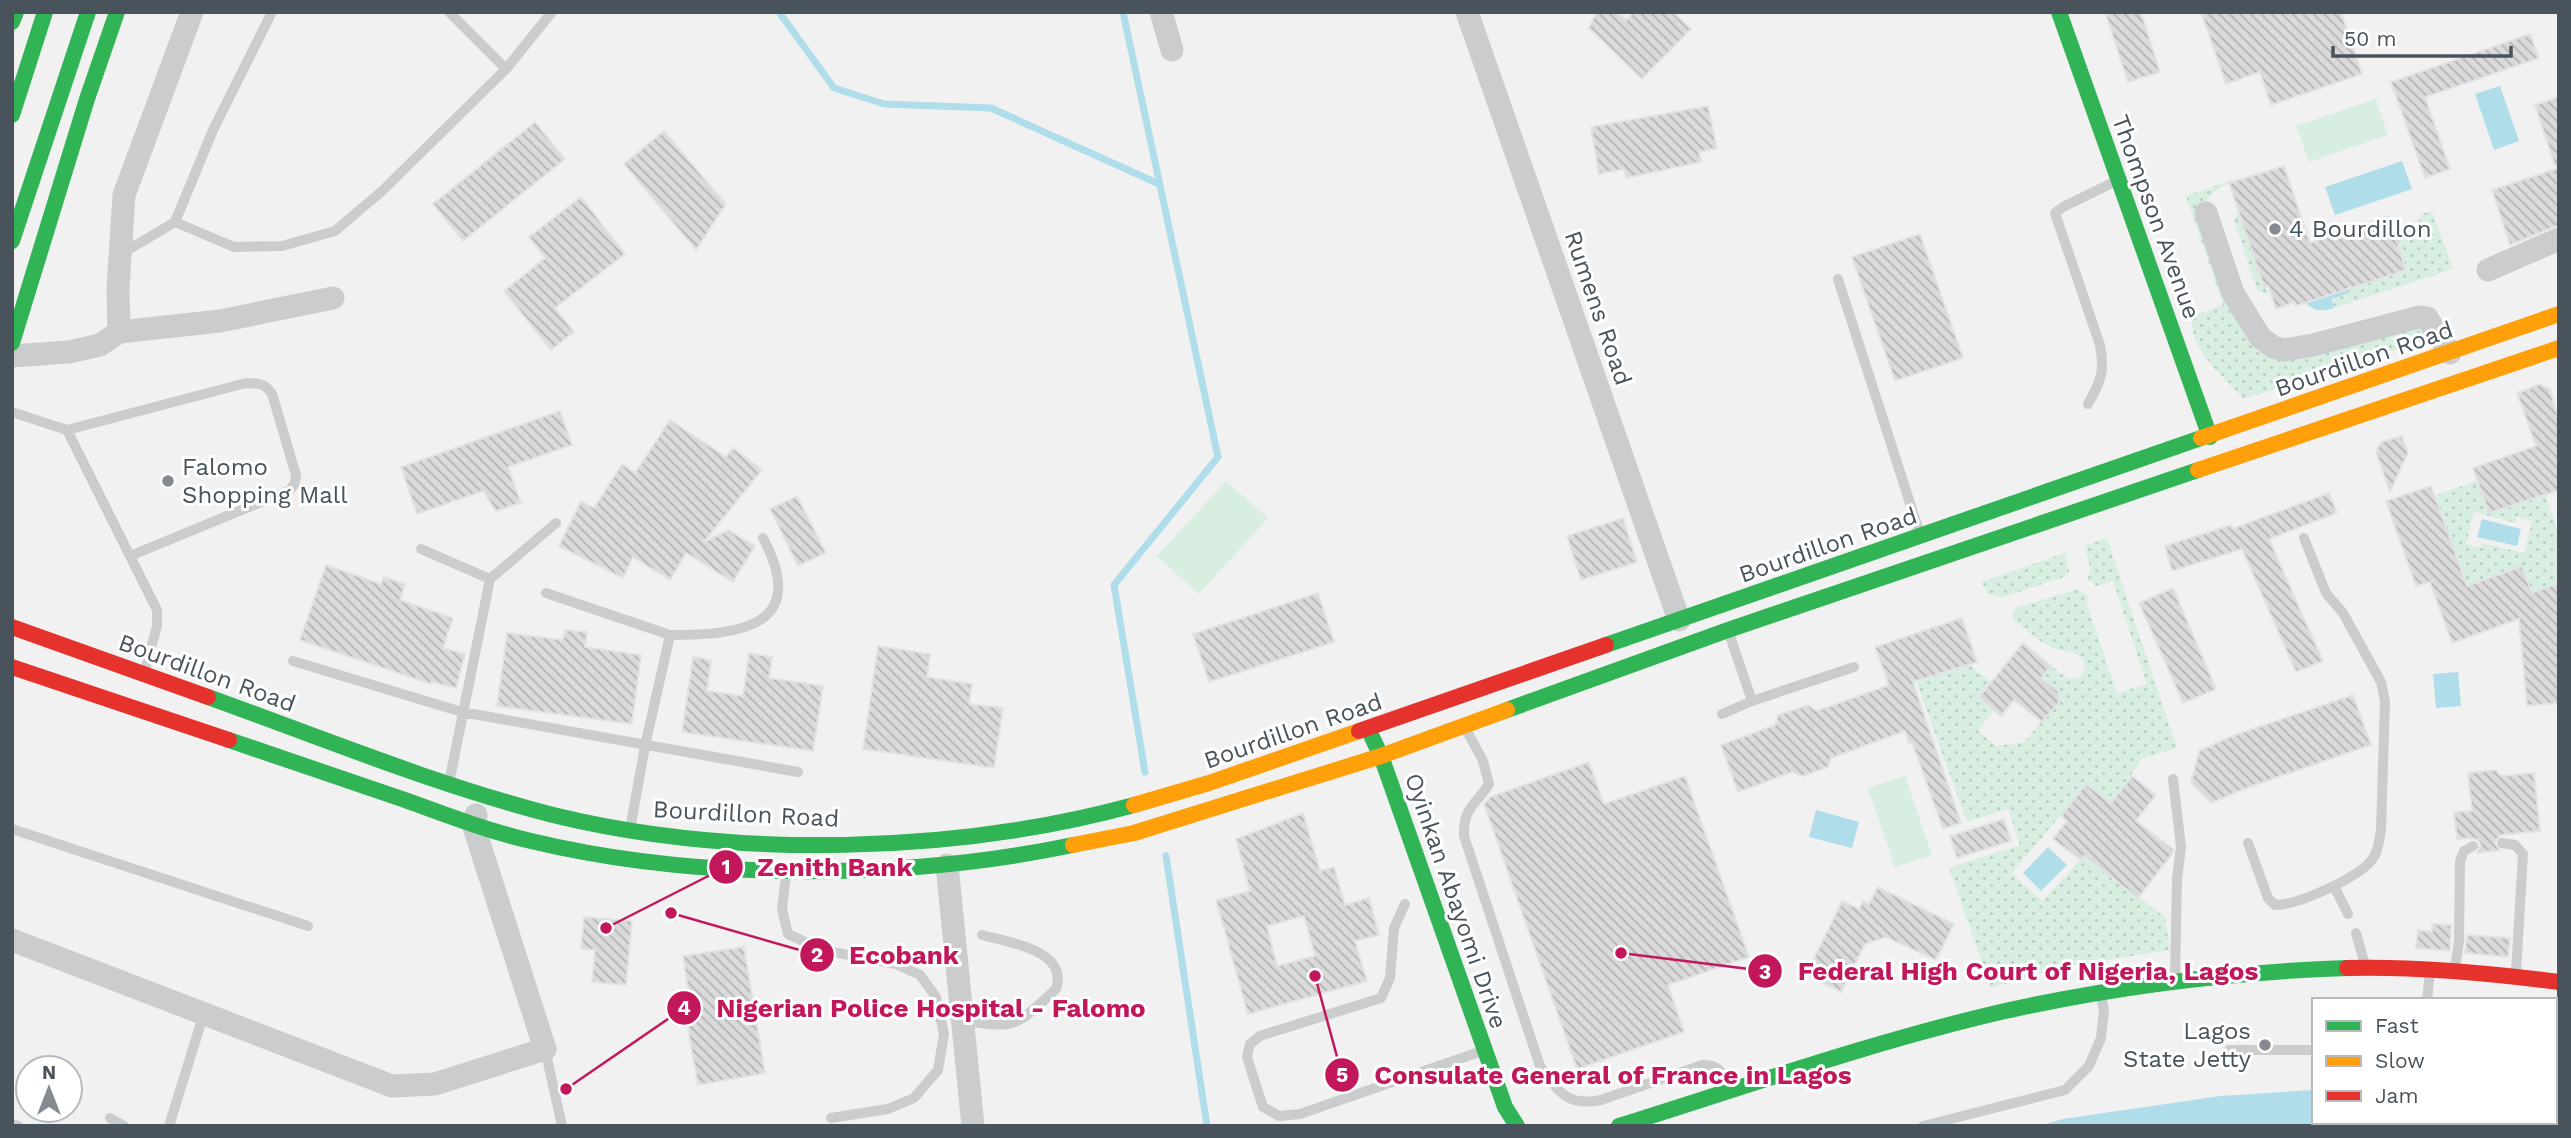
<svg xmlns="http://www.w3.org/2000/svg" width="2571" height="1138" font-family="'Work Sans',sans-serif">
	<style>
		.grass { fill: url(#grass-dots); fill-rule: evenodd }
		.pitch { fill: #d7eee0 }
		.water { fill: #afdde9 }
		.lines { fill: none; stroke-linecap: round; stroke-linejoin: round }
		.stream { stroke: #afdde9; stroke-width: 7 }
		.building { fill: url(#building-back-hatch); stroke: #e2e3e4; stroke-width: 2; fill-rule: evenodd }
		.lane { stroke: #cbccce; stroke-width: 10 }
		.street { stroke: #cbccce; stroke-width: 23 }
		.fast { stroke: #30b455; stroke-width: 16 }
		.slow { stroke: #ff9f0a; stroke-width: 16 }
		.jam { stroke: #e5322d; stroke-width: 16 }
		.poi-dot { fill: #848a90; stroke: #fff; stroke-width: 2.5 }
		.labels { text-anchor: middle; stroke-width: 6; stroke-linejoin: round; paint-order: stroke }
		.street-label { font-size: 24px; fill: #49535c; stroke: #fff }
		.poi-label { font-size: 24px; fill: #49535c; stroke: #fff; text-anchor: start }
		.leader { fill: none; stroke: #c2185b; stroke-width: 2.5 }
		.callout-dot { fill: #c2185b; stroke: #fff; stroke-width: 2.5 }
		.mark-label { font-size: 21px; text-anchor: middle; font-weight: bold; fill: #fff }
		.callout-label { font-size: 26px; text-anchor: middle; font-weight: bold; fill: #c2185b; stroke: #fff; stroke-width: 6; stroke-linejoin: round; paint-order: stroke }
	</style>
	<defs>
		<pattern id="grass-dots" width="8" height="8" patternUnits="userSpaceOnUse" patternTransform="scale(1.75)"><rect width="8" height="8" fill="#d7eee0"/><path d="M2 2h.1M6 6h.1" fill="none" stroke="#bacec3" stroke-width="1.8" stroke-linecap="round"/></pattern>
		<pattern id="building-back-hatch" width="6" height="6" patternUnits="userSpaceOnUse" patternTransform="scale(1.75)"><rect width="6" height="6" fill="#dadadb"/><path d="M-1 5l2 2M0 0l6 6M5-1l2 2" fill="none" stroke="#b3b3b5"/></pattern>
	</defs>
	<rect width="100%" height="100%" fill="#f1f1f1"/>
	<path class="grass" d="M 2235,179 L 2214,192 L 2205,203 L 2265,349 L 2424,319 L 2431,338 L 2244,399 C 2227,381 2185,344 2193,318 L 2198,314 L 2223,305 L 2186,196 Z
		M 2240,210 L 2265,285 L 2268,295 L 2257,290 L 2234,220 Z
		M 2432,211 L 2453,269 L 2334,308 L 2331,299 L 2349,293 L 2346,282 L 2390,237 L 2414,229 L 2422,214 Z
		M 2478,480 L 2490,513 L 2545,494 L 2559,534 L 2559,583 L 2532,593 L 2521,566 L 2467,586 L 2434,496 ZM 2474,512 L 2515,523 L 2517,517 L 2532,521 L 2524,553 L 2482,543 L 2480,548 L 2466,544 Z
		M 2107,538 L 2177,748 L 2142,759 L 2111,803 L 2086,785 L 2012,873 L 2042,901 L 2084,856 L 2165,917 L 2170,950 L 2062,967 L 1991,988 L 1949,868 L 2020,845 L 2008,809 L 1967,822 L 1916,681 L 1969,664 L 1991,682 L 1979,697 L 1994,710 L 1978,731 L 1997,746 L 2024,742 L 2060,701 L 2058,691 L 2041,678 L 2051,666 L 2069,679 L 2079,678 L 2085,669 L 2084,660 C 2071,647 2066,654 2053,648 C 2040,643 2027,630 2015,621 L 2012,617 L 2015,608 L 2078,589 L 2088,596 L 2086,602 L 2117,693 L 2147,684 L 2113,581 L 2097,586 L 2087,580 L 2091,569 L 2084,546 Z
		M 2065,553 L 2069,572 L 2064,577 L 2006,596 L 1997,597 L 1987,593 L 1982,582 Z"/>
	<path class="pitch" d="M 2376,99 L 2388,135 L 2309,162 L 2296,126 Z
		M 1226,481 L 1268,518 L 1199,594 L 1157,556 Z
		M 1905,776 L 1932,855 L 1895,867 L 1868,788 Z"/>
	<path class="water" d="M 2500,86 L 2519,141 L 2494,150 L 2475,94 Z
		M 2402,161 L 2412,189 L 2335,215 L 2325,187 Z
		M 2346,282 L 2349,293 L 2331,299 L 2334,308 C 2322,312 2312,311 2304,301 Z
		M 2482,519 L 2521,529 L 2517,546 L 2477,537 Z
		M 2458,672 L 2461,706 L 2436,708 L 2433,674 Z
		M 1816,810 L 1859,822 L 1852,848 L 1809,837 Z
		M 2048,847 L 2067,865 L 2041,891 L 2023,873 Z
		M 2314,1090 L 2314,1122 L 2555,1122 L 2555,1100 L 2559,1101 L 2559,1126 L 2039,1126 L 2063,1119 L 2220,1096 Z"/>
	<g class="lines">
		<path class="stream" d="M 779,12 L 834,88 L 884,104 L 991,108 L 1159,184
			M 1123,12 L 1218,457 L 1114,585 L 1145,772
			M 1166,856 L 1207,1126"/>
	</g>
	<path class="building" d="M 1596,12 L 1618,12 L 1626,20 L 1633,12 L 1673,12 L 1691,29 L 1642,79 L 1589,28 Z
		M 2105,12 L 2141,12 L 2160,72 L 2128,82 Z
		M 2201,12 L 2341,12 L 2362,74 L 2271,105 L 2260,72 L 2226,84 Z
		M 2530,34 L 2539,58 L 2425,97 L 2450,169 L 2425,178 L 2391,82 Z
		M 2559,97 L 2559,166 L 2555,166 L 2535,105 Z
		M 1708,106 L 1717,148 L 1699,152 L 1701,162 L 1626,178 L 1624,169 L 1599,174 L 1591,127 Z
		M 535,122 L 565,159 L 463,241 L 433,204 Z
		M 664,131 L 726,204 L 696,250 L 624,164 Z
		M 2284,166 L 2310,243 L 2389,216 L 2406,270 L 2296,306 L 2295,302 L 2276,309 L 2268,286 L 2264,287 L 2229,183 Z
		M 2559,168 L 2559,225 L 2510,245 L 2492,190 Z
		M 581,197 L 625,254 L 555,308 L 574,332 L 551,350 L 504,291 L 545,258 L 529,237 Z
		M 1920,234 L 1963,358 L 1895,381 L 1852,257 Z
		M 2540,384 L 2550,390 L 2559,420 L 2559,490 L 2489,513 L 2473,468 L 2536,446 L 2517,393 Z
		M 560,411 L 572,445 L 508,467 L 521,503 L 496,511 L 483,491 L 417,514 L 401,467 Z
		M 670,420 L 726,457 L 733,448 L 762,470 L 704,542 L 728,530 L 755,546 L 733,582 L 686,553 L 670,580 L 633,557 L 623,578 L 559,546 L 581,501 L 594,508 L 622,464 L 635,473 Z
		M 2402,436 L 2408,453 L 2390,492 L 2376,452 L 2381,442 Z
		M 2431,486 L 2467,586 L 2522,566 L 2532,593 L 2559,583 L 2559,703 L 2527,706 L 2519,619 L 2452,643 L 2430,582 L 2416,586 L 2386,501 Z
		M 2329,493 L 2337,513 L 2269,539 L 2323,661 L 2296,672 L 2242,549 L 2172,571 L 2165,546 L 2231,525 L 2232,529 Z
		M 797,496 L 826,553 L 798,566 L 770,509 Z
		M 1623,518 L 1637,562 L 1581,580 L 1567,536 Z
		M 326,565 L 381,584 L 384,577 L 405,584 L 400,600 L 453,618 L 443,648 L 465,654 L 456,688 L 432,682 L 431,684 L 300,640 Z
		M 2173,588 L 2216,689 L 2183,703 L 2139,603 Z
		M 1318,593 L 1334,642 L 1209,682 L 1193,634 Z
		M 1962,618 L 1977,662 L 1913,682 L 1961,823 L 1943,829 L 1912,742 L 1909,743 L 1905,731 L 1831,758 L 1828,767 L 1803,776 L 1792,772 L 1738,792 L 1721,745 L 1775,725 L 1778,715 L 1808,705 L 1817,711 L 1889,685 L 1875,647 Z
		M 565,630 L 587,632 L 585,647 L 641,655 L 632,724 L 497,706 L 507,633 L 563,640 Z
		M 2023,643 L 2051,666 L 2041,678 L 2058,691 L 2060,701 L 2042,722 L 2014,700 L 2001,716 L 1979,697 Z
		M 878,646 L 930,654 L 927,677 L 972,684 L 969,704 L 1003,708 L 994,768 L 863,749 Z
		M 749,653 L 772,657 L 769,678 L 823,686 L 813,751 L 682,732 L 693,657 L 711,660 L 707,691 L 743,696 Z
		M 2353,695 L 2371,745 L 2249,787 L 2211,803 L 2191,783 L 2199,751 L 2232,736 Z
		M 1589,762 L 1604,804 L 1685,776 L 1749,957 L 1668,985 L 1684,1032 L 1577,1069 L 1484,804 L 1490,797 Z
		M 2496,770 L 2500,776 L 2534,773 L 2540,831 L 2501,835 L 2494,842 L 2500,850 L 2477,853 L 2481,845 L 2478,840 L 2473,838 L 2457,839 L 2454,812 L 2472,811 L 2468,773 Z
		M 2132,776 L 2156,795 L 2136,821 L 2173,849 L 2172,854 L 2138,898 L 2084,856 L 2081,860 L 2053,839 L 2067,821 L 2061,816 L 2086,784 L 2111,803 Z
		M 1303,813 L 1320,871 L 1334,867 L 1345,905 L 1369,898 L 1379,935 L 1355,941 L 1367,981 L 1248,1014 L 1216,900 L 1250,891 L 1236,839 ZM 1304,916 L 1315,956 L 1277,966 L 1267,926 Z
		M 2004,819 L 2011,841 L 1957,858 L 1950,836 Z
		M 1878,887 L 1954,924 L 1936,960 L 1886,937 L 1865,944 L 1841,992 L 1806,975 L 1842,901 L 1859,909 L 1863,901 L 1869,904 Z
		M 584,917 L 632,921 L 626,985 L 592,982 L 595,950 L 581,949 Z
		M 2432,924 L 2451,925 L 2450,951 L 2416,948 L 2418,930 L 2432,932 Z
		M 2467,935 L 2510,938 L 2508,957 L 2465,953 Z
		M 744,947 L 765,1073 L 698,1085 L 687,1024 L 693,1023 L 683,956 Z"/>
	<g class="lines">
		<path class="lane" d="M 506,69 L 552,12
			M 175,222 L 234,247 L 282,246 L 335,231 L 382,191 L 506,69 L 449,12
			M 121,254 L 175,222 L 213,130 L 272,12
			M 1838,279 L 1919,531
			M 2088,404 C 2101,381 2105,372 2100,345 L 2055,213 L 2063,207 L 2116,181
			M 12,412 L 67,430 L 246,383 C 258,383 265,383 272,394 L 296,475 L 295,483 L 290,490 L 130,556
			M 67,430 L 157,610 L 157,626 L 145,670
			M 421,549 L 490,579
			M 546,593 L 670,635
			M 1729,633 L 1752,701
			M 293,661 L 462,712 L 798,772
			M 1722,714 L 1752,701 L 1854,667
			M 1467,731 L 1483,761 L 1489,784 C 1476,805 1463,807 1464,836 L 1540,1066 C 1558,1092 1568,1107 1601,1100 L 1702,1065 C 1720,1064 1723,1073 1728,1089
			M 450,778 L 490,579 L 556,523
			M 2173,779 L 2181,847 L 2177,879 L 2175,978
			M 631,824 L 645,746 L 670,635 C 740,635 810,627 763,538
			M 12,829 L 308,926
			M 2248,843 L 2268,898 L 2275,905 C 2298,905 2355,879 2371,861 C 2378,853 2379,841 2381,830 L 2385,701 L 2381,682 L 2343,613 L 2326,593 L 2304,538
			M 2502,843 L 2515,845 L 2523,854 L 2516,972
			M 786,875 L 782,909 L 788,934 L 822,950 L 896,964 L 920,975 L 936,997 L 944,1034 L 938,1070 L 914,1098 L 888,1109 L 831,1118
			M 2334,886 L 2348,914
			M 1405,904 L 1394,928 L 1390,978 L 1381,998 L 1260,1036 L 1250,1044 L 1247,1057 L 1263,1107 L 1279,1116 L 1300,1114 L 1482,1051
			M 2356,933 L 2365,965
			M 2455,967 L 2459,942 L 2460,861 L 2464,851 L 2473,846
			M 2427,1000 L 2430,971
			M 964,1021 C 1020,1029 1015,1026 1056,989 C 1069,950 1008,942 982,935
			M 545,1049 L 562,1126
			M 2229,1050 L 2314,1050
			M 110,1118 L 124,1126
			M 12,1124 L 18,1126
			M 169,1126 L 204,1013
			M 1923,1126 L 2065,1090 L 2089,1066 L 2101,1038 L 2104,1010 L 2101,996"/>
		<path class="street" d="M 1161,12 L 1172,50
			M 1467,12 L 1679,620
			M 2206,213 L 2233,293 L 2260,337 L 2273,347 L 2284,350 L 2313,345 L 2419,317 L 2427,318 L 2450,353
			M 2488,270 L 2559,239
			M 119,332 L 220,321 L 333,298
			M 12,356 L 69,352 L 100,345 L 119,332 L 118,288 L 124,195 L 192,12
			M 947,865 L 973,1126
			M 12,940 L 392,1086 L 435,1084 L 545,1049 L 473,824 L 476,815"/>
		<path class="fast" d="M 2059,12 L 2210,437
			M 12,22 L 16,12
			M 12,115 L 45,12
			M 12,241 L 88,12
			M 12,343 L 87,99 L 117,12
			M 1606,645 L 2201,438
			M 208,697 C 322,738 436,785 553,815 C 733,859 955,854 1134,805
			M 1507,710 L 1728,630 L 2198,470
			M 1371,735 L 1381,756 L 1505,1107 L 1517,1126
			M 229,740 C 288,760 346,780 405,800 C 446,815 488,831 531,841 C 698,881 904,880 1073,845
			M 1619,1126 C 1747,1086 1875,1041 2005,1011 C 2118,986 2232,972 2347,968"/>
		<path class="slow" d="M 2201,438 L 2559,314
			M 2198,470 L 2559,348
			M 1134,805 L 1209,783 L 1359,731
			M 1073,845 L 1134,833 L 1381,756 L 1507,710"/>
		<path class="jam" d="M 12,627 L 208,697
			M 12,667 L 229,740
			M 1359,731 L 1606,645
			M 2347,968 C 2418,966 2489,973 2559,982"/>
	</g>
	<g class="poi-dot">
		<circle cx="2275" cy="229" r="7"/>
		<circle cx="168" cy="481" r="7"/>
		<circle cx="2265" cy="1045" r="7"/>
	</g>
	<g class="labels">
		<g class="street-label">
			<text transform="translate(2156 217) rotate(70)" y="8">Thompson Avenue</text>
			<text transform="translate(1598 308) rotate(71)" y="8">Rumens Road</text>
			<text transform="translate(2364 359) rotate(-19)" y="8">Bourdillon Road</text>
			<text transform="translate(1828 545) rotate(-19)" y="8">Bourdillon Road</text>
			<text transform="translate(207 673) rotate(20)" y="8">Bourdillon Road</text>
			<text transform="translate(1293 731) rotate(-19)" y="8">Bourdillon Road</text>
			<text transform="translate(746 814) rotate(3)" y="8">Bourdillon Road</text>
			<text transform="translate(1456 901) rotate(71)" y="8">Oyinkan Abayomi Drive</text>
		</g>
		<g class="poi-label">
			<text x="2289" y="237">4 Bourdillon</text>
			<text x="182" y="475">Falomo<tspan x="182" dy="28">Shopping Mall</tspan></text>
			<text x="2251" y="1039" text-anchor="end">Lagos<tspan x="2251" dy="28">State Jetty</tspan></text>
		</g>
	</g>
	<path class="leader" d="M606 928L726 867M671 913L817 955M1621 953L1765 971M566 1089L684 1008M1315 976L1342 1075"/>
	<g class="callout-dot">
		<circle cx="606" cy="928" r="7"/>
		<circle cx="671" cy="913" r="7"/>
		<circle cx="1621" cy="953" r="7"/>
		<circle cx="566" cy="1089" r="7"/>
		<circle cx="1315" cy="976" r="7"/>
		<circle cx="726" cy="867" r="18"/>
		<circle cx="817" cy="955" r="18"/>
		<circle cx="1765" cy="971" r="18"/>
		<circle cx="684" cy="1008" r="18"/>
		<circle cx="1342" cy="1075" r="18"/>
	</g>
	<g class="mark-label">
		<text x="726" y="874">1</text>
		<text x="817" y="962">2</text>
		<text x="1765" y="979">3</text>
		<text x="684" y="1015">4</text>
		<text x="1342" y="1082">5</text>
	</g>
	<g class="callout-label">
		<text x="835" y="876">Zenith Bank</text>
		<text x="904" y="964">Ecobank</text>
		<text x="2028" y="980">Federal High Court of Nigeria, Lagos</text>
		<text x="931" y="1017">Nigerian Police Hospital - Falomo</text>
		<text x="1613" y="1084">Consulate General of France in Lagos</text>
	</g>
	<rect width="2571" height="1138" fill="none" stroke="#49535c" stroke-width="28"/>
	<rect x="2312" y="998" width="245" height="126" fill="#ffffff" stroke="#b6babe" stroke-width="2"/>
	<rect x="2326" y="1021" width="35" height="10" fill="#30b455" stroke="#b6babe" stroke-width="2"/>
	<text x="2375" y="1033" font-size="21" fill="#49535c">Fast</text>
	<rect x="2326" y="1056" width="35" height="10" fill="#ff9f0a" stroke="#b6babe" stroke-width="2"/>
	<text x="2375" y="1068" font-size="21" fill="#49535c">Slow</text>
	<rect x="2326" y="1091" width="35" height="10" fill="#e5322d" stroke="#b6babe" stroke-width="2"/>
	<text x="2375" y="1103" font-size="21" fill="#49535c">Jam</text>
	<g transform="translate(49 1089)"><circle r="33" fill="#ffffff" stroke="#b6babe" stroke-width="2"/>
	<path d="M0-5L12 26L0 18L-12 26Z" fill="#848a90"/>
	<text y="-10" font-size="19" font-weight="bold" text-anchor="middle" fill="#49535c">N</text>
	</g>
	<path d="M2333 46v10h178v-10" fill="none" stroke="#49535c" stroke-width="3.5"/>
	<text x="2344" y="46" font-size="21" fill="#49535c" stroke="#ffffff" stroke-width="5" paint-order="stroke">50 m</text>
</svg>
